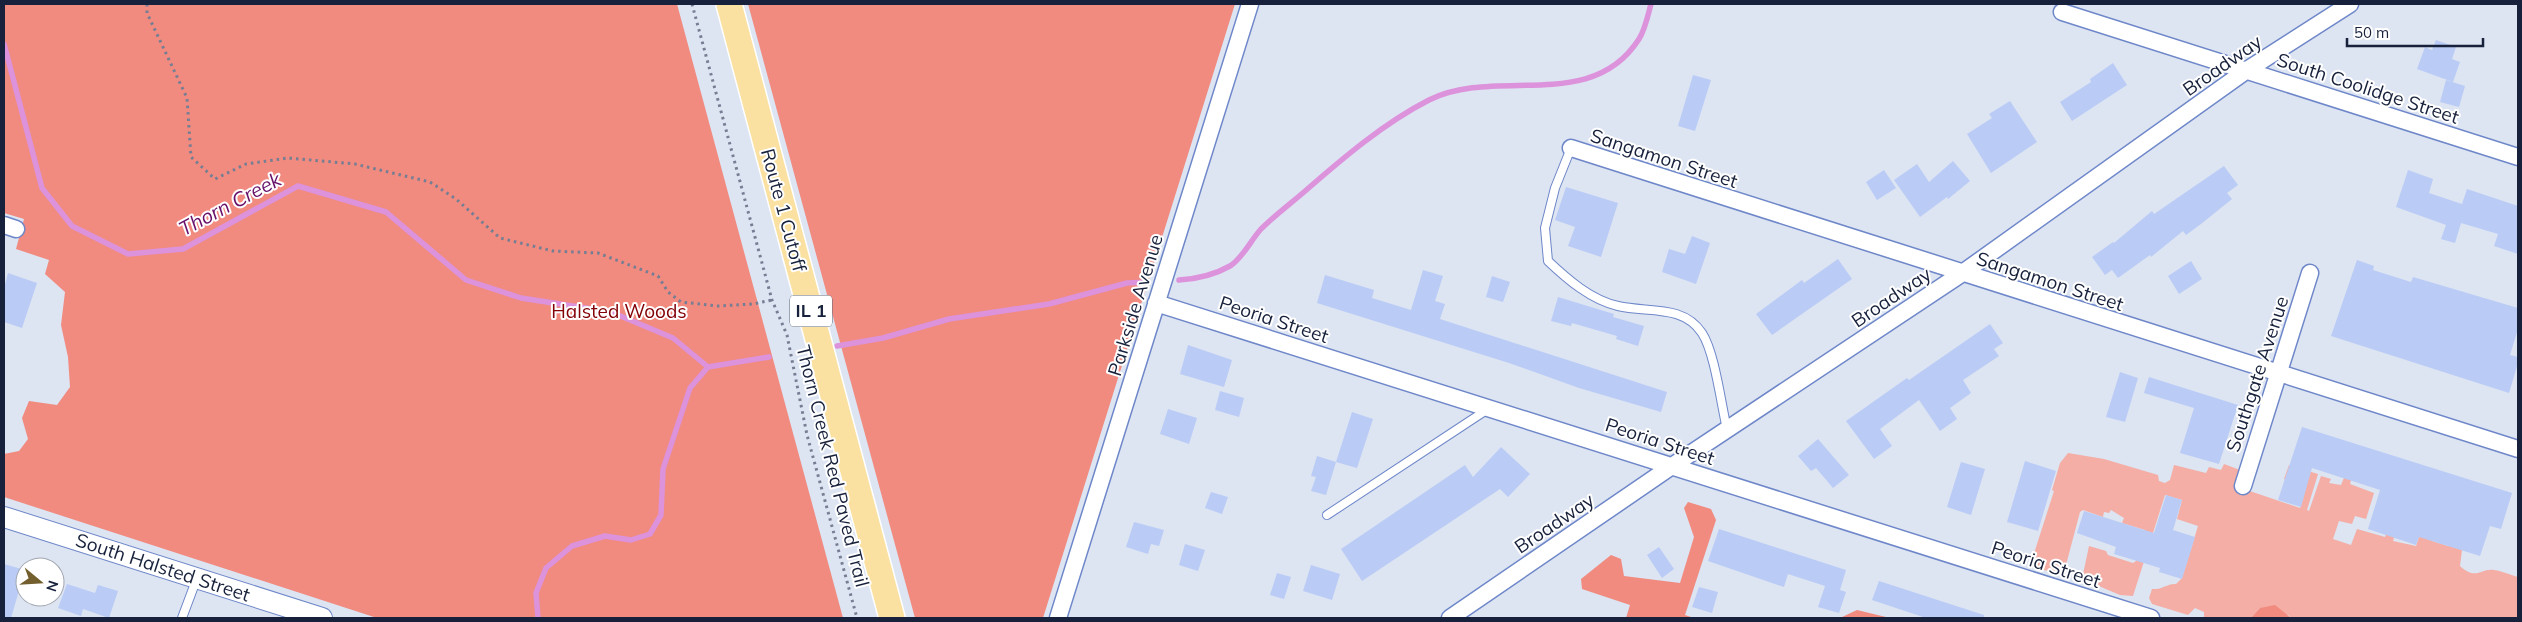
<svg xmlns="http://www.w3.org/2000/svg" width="2522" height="622" font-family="Mulish,sans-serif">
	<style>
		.green { fill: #f4aea5 }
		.forest { fill: #f18a7f }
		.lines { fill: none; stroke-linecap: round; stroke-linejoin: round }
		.stream { stroke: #dc93db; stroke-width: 5.5 }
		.building { fill: #baccf6 }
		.service-casing { stroke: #6e87c9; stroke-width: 10 }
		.minor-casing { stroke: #6e87c9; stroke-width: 19 }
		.tertiary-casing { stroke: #6e87c9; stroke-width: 22 }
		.primary-casing { stroke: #fff; stroke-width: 28 }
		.path { stroke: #767e93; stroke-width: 3; stroke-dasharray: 2.5 4; stroke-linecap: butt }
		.service { stroke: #fff; stroke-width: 8 }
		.minor { stroke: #fff; stroke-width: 16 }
		.tertiary { stroke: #fff; stroke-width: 20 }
		.primary { stroke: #fbe1a1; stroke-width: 25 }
		.labels { text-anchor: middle; stroke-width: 4; stroke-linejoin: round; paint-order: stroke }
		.shield { fill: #fff; stroke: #5d6476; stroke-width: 1 }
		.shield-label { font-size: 18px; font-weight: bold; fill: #17213b }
		.street-label { font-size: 19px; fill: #17213b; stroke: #fff }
		.park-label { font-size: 19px; fill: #820007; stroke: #fff }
		.water-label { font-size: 20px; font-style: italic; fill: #68106a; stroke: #fff }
	</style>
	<rect width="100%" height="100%" fill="#dde4f2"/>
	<path class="green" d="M 2068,453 L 2104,459 L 2158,475 L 2159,481 L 2165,483 L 2170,480 L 2174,465 L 2206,473 L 2209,467 L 2221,470 L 2224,464 L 2240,470 L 2235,486 L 2300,508 L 2306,487 L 2284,479 L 2289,465 L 2318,474 L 2307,510 L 2309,511 L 2321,476 L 2331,479 L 2329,483 L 2341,485 L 2348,468 L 2354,470 L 2350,484 L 2374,493 L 2366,519 L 2355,516 L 2352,524 L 2339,521 L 2333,539 L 2351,545 L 2357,529 L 2385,537 L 2395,508 L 2402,510 L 2393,541 L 2416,546 L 2421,531 L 2438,522 L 2432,541 L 2448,546 L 2454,528 L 2462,550 L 2460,566 C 2476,581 2481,568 2494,570 C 2502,571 2511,575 2518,577 L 2518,618 L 2291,618 L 2288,615 L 2260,608 L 2251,618 L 2204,618 L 2204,612 L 2195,608 L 2188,615 L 2152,604 L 2149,598 L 2152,589 C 2162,590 2168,583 2176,584 L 2182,578 L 2198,526 L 2177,519 L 2182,500 L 2165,495 L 2133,596 L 2120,595 L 2082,579 L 2089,546 L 2106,551 L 2108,555 L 2133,563 L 2136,561 L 2145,530 L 2122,523 L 2124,518 L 2111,510 L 2109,513 L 2104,512 L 2103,517 L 2083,510 L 2080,512 L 2066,565 L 2060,574 L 2032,567 L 2030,566 L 2054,491 L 2052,490 L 2060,463 Z"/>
	<path class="forest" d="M 4,4 L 677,4 L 843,618 L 377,618 L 4,497 L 4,454 L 19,451 L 28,439 L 22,418 L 29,401 L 57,405 L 70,387 L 68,357 L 61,325 L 65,292 L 45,274 L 49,260 L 16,249 L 24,219 L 4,213 Z
		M 748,4 L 1235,4 L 1043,618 L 915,618 Z
		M 1688,502 L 1711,509 L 1716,520 L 1685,615 L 1694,618 L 1626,618 L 1630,605 L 1582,589 L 1581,579 L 1611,555 L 1621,559 L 1624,576 L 1680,583 L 1694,537 L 1684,508 Z
		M 2275,605 L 2291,618 L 2251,618 L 2260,608 Z
		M 1857,610 L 1890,618 L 1840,618 Z"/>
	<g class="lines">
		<path class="stream" d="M 4,44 L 42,188 L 72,226 L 128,254 L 183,249 L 298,186 L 386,212 L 466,280 L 521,298 L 611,312 L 673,338 L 708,367
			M 1179,280 C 1197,279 1214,275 1230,266 C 1242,259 1251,240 1261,229 C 1274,216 1290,204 1304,192 C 1343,158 1384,123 1429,100 C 1497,66 1591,114 1639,39 C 1645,30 1648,15 1651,4
			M 837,346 L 883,338 L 949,319 L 1049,304 L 1127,283 L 1148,282
			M 538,618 L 536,593 L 546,568 L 572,546 L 605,536 L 631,540 L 650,534 L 661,515 L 663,469 L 690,388 L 708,367 L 769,357"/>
	</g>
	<path class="building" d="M 2436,40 L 2456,47 L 2452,59 L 2460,62 L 2453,82 L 2417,69 L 2425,47 L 2432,50 Z
		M 2113,63 L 2127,85 L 2072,121 L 2060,102 L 2091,82 L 2090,79 Z
		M 1693,75 L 1711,80 L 1695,131 L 1678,126 Z
		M 2446,80 L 2465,86 L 2459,107 L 2440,102 Z
		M 2010,101 L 2037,142 L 1991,173 L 1967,134 L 1992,118 L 1989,114 Z
		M 1953,161 L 1970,181 L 1948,199 L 1947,197 L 1920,217 L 1894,180 L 1917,164 L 1929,182 Z
		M 2224,166 L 2238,185 L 2227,193 L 2232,199 L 2201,224 L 2186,235 L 2183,231 L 2151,257 L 2150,255 L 2118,278 L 2112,270 L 2105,275 L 2092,257 L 2113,242 L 2114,243 L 2152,211 L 2154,214 Z
		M 1884,170 L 1896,188 L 1877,200 L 1866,182 Z
		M 2408,170 L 2433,179 L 2429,193 L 2462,204 L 2467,189 L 2518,206 L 2518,254 L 2494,246 L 2498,234 L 2461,223 L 2455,243 L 2441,239 L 2446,225 L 2396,207 Z
		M 1566,187 L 1618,203 L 1601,257 L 1568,246 L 1575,227 L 1555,220 Z
		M 1692,236 L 1710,243 L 1696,284 L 1662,272 L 1669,249 L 1685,254 Z
		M 1838,259 L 1852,279 L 1772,335 L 1756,314 L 1802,280 L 1804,283 Z
		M 2357,260 L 2374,266 L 2373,270 L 2411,282 L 2413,277 L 2518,308 L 2518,329 L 2510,355 L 2518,357 L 2518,363 L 2509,393 L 2331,336 Z
		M 2191,261 L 2202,279 L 2179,294 L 2168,276 Z
		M 1423,270 L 1443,276 L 1435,301 L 1445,304 L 1440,319 L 1667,392 L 1661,412 L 1579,388 L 1509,363 L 1317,303 L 1325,275 L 1374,290 L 1372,298 L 1411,310 Z
		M 8,273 L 37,283 L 22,328 L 4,322 L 4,288 Z
		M 1492,276 L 1510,282 L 1503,302 L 1486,297 Z
		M 1558,297 L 1614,314 L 1613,317 L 1644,326 L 1638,346 L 1616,339 L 1617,336 L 1572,323 L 1571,326 L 1551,321 Z
		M 1990,324 L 2003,343 L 1994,349 L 1999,356 L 1963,380 L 1971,393 L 1950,408 L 1957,419 L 1940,431 L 1919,400 L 1880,429 L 1892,446 L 1874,459 L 1846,421 L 1907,378 L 1909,380 Z
		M 1188,345 L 1232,360 L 1224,387 L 1180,374 Z
		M 2120,372 L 2138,378 L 2125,422 L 2106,417 Z
		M 2149,377 L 2238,405 L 2219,464 L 2180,453 L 2194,408 L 2144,393 Z
		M 1220,391 L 1244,398 L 1239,417 L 1215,410 Z
		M 1168,409 L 1197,418 L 1189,444 L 1160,434 Z
		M 1352,412 L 1373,419 L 1357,468 L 1336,462 Z
		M 2302,427 L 2512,493 L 2501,529 L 2490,526 L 2480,556 L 2419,537 L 2416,545 L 2368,529 L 2380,490 L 2312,468 L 2301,507 L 2278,500 Z
		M 1818,439 L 1849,475 L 1833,488 L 1816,468 L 1811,471 L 1798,456 Z
		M 1501,447 L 1530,474 L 1508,497 L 1500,489 L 1362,581 L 1341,549 L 1465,465 L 1473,477 Z
		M 1317,456 L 1336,462 L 1326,495 L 1311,491 L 1316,477 L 1311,476 Z
		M 2025,461 L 2056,471 L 2038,531 L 2007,522 Z
		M 1961,462 L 1985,469 L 1971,515 L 1947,507 Z
		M 1211,492 L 1228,497 L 1222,514 L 1205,508 Z
		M 2166,495 L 2182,500 L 2173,530 L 2195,537 L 2182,579 L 2159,572 L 2160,568 L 2114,554 L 2116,547 L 2077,533 L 2084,511 L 2154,533 Z
		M 1134,522 L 1164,530 L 1159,546 L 1151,544 L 1148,554 L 1126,547 Z
		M 1719,529 L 1846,570 L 1840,590 L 1846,592 L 1839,613 L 1818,607 L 1825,586 L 1788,574 L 1784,587 L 1708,561 Z
		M 1185,544 L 1205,550 L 1198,571 L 1179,565 Z
		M 1659,547 L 1674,569 L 1662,578 L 1647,555 Z
		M 4,564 L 25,570 L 11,618 L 4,618 Z
		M 1311,565 L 1340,574 L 1332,600 L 1303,591 Z
		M 1277,573 L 1291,577 L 1284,599 L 1270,595 Z
		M 1879,581 L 1984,615 L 1984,618 L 1926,618 L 1872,600 Z
		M 67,584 L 95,593 L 98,585 L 118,591 L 109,618 L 83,609 L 81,616 L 58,608 Z
		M 1699,587 L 1718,592 L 1712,613 L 1692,607 Z"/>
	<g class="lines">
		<defs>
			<path id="service" d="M 1571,148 L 1555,188 L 1545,228 L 1548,261 C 1567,279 1591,300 1618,306 C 1647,313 1683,304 1702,333 C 1715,353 1721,404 1727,429
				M 1327,515 L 1488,409
				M 182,618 L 197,578"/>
			<path id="minor" d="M 2062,12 L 2518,157
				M 1571,148 L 2518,449
				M 4,225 L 16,229
				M 1156,303 L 2151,618
				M 2243,486 L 2310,273
				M 1058,618 L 1250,4
				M 1450,618 L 1672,466 L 1961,274 L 2247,70 L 2350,4"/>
			<path id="tertiary" d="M 4,517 L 322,618"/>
			<path id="primary" d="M 729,4 L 892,618"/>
		</defs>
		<use href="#service" class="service-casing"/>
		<use href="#minor" class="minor-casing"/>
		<use href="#tertiary" class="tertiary-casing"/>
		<use href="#primary" class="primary-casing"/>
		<path class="path" d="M 147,4 L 147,13 L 187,98 L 191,157 L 215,179 L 246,164 L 288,158 L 355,164 L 430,182 L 456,199 L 500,238 L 553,251 L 598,253 L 658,276 L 668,292 L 681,302 L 718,306 L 753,304 L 772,300
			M 692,4 L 772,300 L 787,335 L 807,435 L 857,618"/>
		<use href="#service" class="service"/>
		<use href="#minor" class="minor"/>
		<use href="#tertiary" class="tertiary"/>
		<use href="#primary" class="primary"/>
	</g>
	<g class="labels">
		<rect class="shield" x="790" y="295.5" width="42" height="31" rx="4"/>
		<g class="shield-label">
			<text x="811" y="317">IL 1</text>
		</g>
		<g class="street-label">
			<text transform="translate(2222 65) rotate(-35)" y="7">Broadway</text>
			<text transform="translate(2368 88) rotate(18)" y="7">South Coolidge Street</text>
			<text transform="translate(1664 158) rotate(18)" y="7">Sangamon Street</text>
			<text transform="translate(784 210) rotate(75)" y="7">Route 1 Cutoff</text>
			<text transform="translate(2050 281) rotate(18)" y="7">Sangamon Street</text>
			<text transform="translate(1891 297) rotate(-34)" y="7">Broadway</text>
			<text transform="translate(1135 305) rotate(-73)" y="7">Parkside Avenue</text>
			<text transform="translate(1274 319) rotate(18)" y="7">Peoria Street</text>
			<text transform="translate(2257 374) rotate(-72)" y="7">Southgate Avenue</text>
			<text transform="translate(1660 441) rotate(18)" y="7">Peoria Street</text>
			<text transform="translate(833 466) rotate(76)" y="7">Thorn Creek Red Paved Trail</text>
			<text transform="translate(1554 523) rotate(-34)" y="7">Broadway</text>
			<text transform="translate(2046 564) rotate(18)" y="7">Peoria Street</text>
			<text transform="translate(163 567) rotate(18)" y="7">South Halsted Street</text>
		</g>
		<g class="park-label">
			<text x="619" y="318">Halsted Woods</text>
		</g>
		<g class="water-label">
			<text transform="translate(230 204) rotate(-28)" y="7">Thorn Creek</text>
		</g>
	</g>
	<rect width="2522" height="622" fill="none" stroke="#17213b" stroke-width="10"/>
	<g transform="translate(40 582) rotate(108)"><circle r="24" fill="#ffffff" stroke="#a2a6b1"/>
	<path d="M0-4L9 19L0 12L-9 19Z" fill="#735f2d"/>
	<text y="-8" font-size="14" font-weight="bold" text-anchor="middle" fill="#17213b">N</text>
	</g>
	<path d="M2347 38v8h136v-8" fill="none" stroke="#17213b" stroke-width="2.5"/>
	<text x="2354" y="38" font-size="15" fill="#17213b" stroke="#ffffff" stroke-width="4" paint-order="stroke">50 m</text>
</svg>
